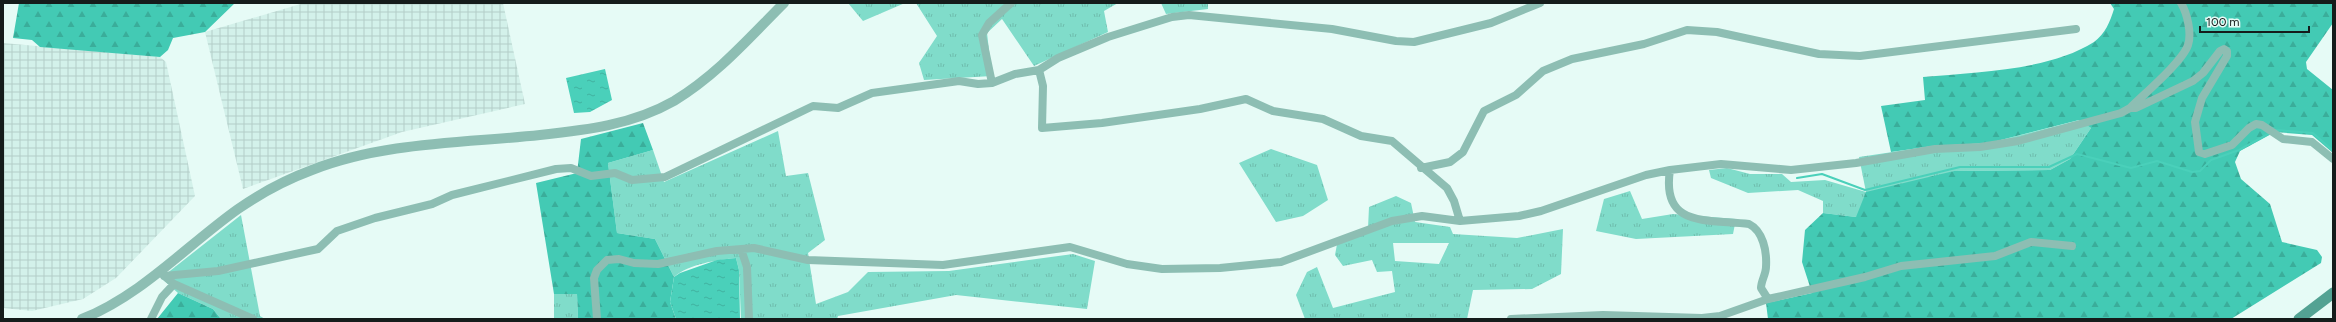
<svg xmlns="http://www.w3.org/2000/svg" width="2336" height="322" font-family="Figtree,sans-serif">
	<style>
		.industrial { fill: url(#industrial-grid) }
		.grass { fill: url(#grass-tufts); fill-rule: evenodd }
		.forest { fill: url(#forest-firs) }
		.water { fill: url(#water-ripples) }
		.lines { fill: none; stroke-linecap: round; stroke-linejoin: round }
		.stream { stroke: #4ad0ba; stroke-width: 2 }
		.minor { stroke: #8dbeb3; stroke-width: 8 }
		.tertiary { stroke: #8dbeb3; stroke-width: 10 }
		.secondary { stroke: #53a293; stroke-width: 11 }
	</style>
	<defs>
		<pattern id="industrial-grid" width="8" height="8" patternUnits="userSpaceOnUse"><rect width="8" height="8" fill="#d3f1ea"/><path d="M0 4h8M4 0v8" fill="none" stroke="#b4cec8"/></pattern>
		<pattern id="grass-tufts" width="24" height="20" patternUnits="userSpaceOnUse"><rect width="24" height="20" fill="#80dcca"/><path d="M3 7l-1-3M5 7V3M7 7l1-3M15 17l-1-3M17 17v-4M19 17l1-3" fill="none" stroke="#6ebcad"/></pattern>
		<pattern id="forest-firs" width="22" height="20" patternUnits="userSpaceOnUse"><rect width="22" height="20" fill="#43cab4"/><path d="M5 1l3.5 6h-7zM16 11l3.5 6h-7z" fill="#3aad9a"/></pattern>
		<pattern id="water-ripples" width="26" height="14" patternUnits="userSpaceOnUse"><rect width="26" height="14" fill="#4ad0ba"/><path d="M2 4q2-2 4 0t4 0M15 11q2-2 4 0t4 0" fill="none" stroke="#40b29f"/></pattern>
	</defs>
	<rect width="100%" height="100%" fill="#e6fbf6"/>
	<path class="industrial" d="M 304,3 L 503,3 L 525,104 L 402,132 L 243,189 L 205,32 Z
		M 3,43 L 160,57 L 166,62 L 195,196 L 116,278 L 83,299 L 32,311 L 3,308 Z"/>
	<path class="grass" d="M 848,3 L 905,3 L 863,21 Z
		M 916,3 L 1118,3 L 1104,11 L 1108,32 L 1034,66 L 1002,19 L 987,33 L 992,76 L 924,80 L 919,63 L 937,36 Z
		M 1161,3 L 1208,3 L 1208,9 L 1166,14 Z
		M 2080,120 L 2091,128 L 2070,159 L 2050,170 L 1954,171 L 1856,217 L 1823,213 L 1823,201 L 1798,190 L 1748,193 L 1711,178 L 1709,170 L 1727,168 L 1750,174 L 1782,174 L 1791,182 L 1825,180 L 1866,192 L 1859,157 L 1933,146 L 1989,143 Z
		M 778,131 L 786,176 L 808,173 L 825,240 L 808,253 L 816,304 L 848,292 L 868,272 L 949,271 L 1073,254 L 1095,261 L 1087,309 L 956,295 L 838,316 L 837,319 L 741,319 L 739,270 L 736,258 C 717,260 689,264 674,277 L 655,239 L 617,233 L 608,163 L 653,150 L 664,182 Z
		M 1271,149 L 1317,165 L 1328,200 L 1303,216 L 1276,222 L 1239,163 Z
		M 1630,191 L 1642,219 L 1673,214 L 1736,219 L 1733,234 L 1636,239 L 1596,231 L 1604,199 Z
		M 1396,196 L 1411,203 L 1415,222 L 1450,227 L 1453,234 L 1517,238 L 1563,229 L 1561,274 L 1532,289 L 1473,290 L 1467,319 L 1305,319 L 1296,295 L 1307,272 L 1317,267 L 1333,308 L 1395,292 L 1392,271 L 1377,272 L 1372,260 L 1343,266 L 1335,255 L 1338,239 L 1368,228 L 1369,207 ZM 1393,243 L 1449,243 L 1439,264 L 1395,261 Z
		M 241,215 L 260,316 L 265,319 L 221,319 L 213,309 L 178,293 L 161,278 Z
		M 554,294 L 577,294 L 578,319 L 554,319 Z"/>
	<path class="forest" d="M 19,3 L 235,3 L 205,32 L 173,38 L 168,50 L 160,57 L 40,47 L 32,40 L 13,38 Z
		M 2110,3 L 2333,3 L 2333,23 L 2306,62 L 2307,69 L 2333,90 L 2333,153 L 2312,135 L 2275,132 L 2240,151 L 2235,162 L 2241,179 L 2270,204 L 2282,242 L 2317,250 L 2322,257 L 2321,263 L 2231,319 L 1768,319 L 1766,303 L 1812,293 L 1802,262 L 1805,230 L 1823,213 L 1856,217 L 1866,192 L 1954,171 L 2050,170 L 2070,159 L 2091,128 L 2079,120 L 1989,143 L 1933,146 L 1891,152 L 1881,106 L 1925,100 L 1923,77 C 1976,72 2048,71 2094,42 C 2105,34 2110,22 2114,9 Z
		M 643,123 L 653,150 L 608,163 L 617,233 L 655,239 L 674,277 L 670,302 L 676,319 L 578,319 L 577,294 L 554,294 L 536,183 L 577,173 L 581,139 Z
		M 178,293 L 213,309 L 221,319 L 157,319 Z"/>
	<path class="water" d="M 605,69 L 612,100 L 590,112 L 574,113 L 566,78 Z
		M 736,258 L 739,270 L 740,319 L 676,319 L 670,302 L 674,277 L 680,273 L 717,260 Z"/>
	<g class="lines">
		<path class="stream" d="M 2276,130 L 2313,133 L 2333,151
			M 1797,178 L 1822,174 L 1865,190 L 1960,167 L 2049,167 L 2077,154 L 2131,168 L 2157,161 L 2192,172 L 2200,171 L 2211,160 L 2239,150 L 2270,133"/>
		<path class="minor" d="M 1039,70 L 1043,86 L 1042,128 L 1102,123 L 1200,109 L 1246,99 L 1273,111 L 1323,119 L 1361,136 L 1392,141 L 1447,188 L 1454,201 L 1460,221
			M 992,83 L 982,35 L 989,23 L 1011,3
			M 2131,108 L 2136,108 L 2193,81 L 2203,73 L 2220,51 L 2224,49 L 2227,51 L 2227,56 L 2202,98 L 2195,122 L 2199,152 L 2205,154 L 2232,145 L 2249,128 L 2256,124 L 2262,125 L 2283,139 L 2312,142 L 2333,159
			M 1421,168 L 1450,162 L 1463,152 L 1484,111 L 1516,95 L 1543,71 L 1572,59 L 1644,44 L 1687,30 L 1717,32 L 1819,54 L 1860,56 L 2076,29
			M 1670,170 C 1661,228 1707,219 1749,224 C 1763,231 1767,251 1766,267 C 1766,274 1761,281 1761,288 L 1768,299
			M 741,249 L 747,267 L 749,319
			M 162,274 L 174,284 L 253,319
			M 164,276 L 218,271 L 318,249 L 337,231 L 375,218 L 432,204 L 452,195 L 556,169 L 571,168 L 591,176 L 615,173 L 632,180 L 665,177 L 813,106 L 838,108 L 872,93 L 959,81 L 978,84 L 992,83 L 1015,74 L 1039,70 L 1058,58 L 1108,37 L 1172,17 L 1189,15 L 1332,29 L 1396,41 L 1414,42 L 1491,23 L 1540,3
			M 151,319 L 162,297 L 174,284
			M 597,319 L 594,278 L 597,270 L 607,260 L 619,259 L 634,263 L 658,264 L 717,251 L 754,248 L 808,260 L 943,265 L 1070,247 L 1127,264 L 1162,269 L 1220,268 L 1281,262 L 1392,221 L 1422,216 L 1460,221 L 1519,216 L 1541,211 L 1646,175 L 1670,170 L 1721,164 L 1791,170 L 1856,163 L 1935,149 L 1980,147 L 2018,141 L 2121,113 L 2130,108 C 2144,94 2183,61 2188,45 C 2192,33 2187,13 2181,3
			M 1511,319 L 1603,315 L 1702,318 L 1720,316 L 1768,299 L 1865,277 L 1901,266 L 1995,256 L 2031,242 L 2072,246"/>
		<path class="tertiary" d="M 82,319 C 142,295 186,246 238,209 C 261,193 285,180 312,170 C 383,142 464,143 540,135 C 586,130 632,125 674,101 C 717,75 749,38 784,3"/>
		<path class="secondary" d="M 2299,319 L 2333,293"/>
	</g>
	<rect width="2336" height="322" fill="none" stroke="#151c1b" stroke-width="8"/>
	<path d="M2200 26v6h109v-6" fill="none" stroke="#151c1b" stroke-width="2"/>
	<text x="2206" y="26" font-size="12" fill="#151c1b" stroke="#e6fbf6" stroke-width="3" paint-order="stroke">100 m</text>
</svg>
